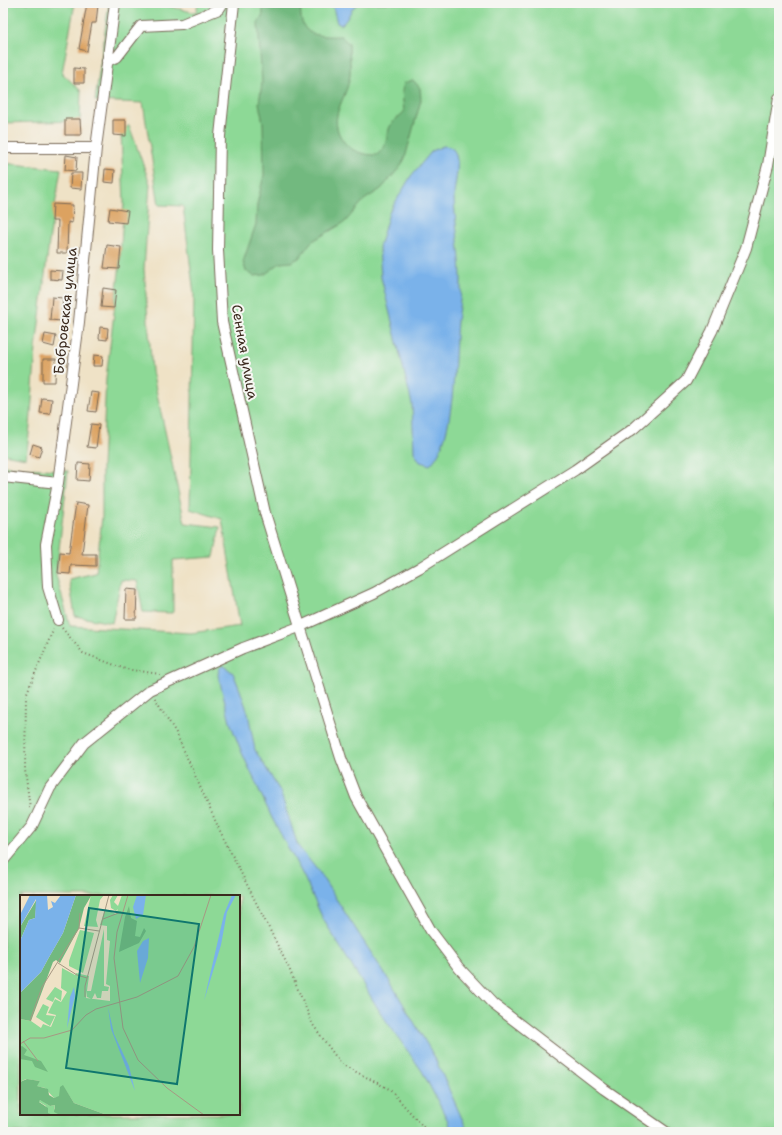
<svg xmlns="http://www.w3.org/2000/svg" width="782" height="1135" font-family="'Shantell Sans',sans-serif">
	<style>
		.green { fill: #8dd996; stroke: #64825a; fill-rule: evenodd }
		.forest { fill: #72b97f; stroke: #56724e }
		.water { fill: #7ab2ea; stroke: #5a6e84 }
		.building { fill: #dca261 }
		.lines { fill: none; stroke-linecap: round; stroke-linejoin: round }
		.minor-casing { stroke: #7a6a59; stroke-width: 12 }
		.path { stroke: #7a6a59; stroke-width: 2; stroke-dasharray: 1 3; stroke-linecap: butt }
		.minor { stroke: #fff; stroke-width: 10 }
		.labels { text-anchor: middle; stroke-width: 4; stroke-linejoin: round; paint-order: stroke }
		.street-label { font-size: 14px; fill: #3b2a1e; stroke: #f6f6f2 }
		.inset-road { fill: none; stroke: #a79883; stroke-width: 1 }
		.view { fill: #0f766e; fill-opacity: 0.15; stroke: #0f766e; stroke-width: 2 }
		.inset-edge { fill: none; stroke: #3b2a1e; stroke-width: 2 }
	</style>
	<rect width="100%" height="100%" fill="#f6f6f2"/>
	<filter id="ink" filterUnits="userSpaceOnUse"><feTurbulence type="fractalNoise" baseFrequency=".025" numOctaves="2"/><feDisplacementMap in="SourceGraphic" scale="8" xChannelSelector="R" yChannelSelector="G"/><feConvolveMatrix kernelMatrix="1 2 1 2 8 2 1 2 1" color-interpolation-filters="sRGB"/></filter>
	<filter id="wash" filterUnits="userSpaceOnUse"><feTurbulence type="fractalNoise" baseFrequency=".012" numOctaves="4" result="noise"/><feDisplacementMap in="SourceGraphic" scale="16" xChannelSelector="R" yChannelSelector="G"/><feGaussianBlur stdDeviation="0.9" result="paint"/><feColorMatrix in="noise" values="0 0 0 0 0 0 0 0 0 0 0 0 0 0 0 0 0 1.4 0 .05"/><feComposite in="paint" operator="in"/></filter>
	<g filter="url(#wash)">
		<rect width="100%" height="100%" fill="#efe2c6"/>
		<path class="green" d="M 3,3 L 75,3 L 62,73 L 81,91 L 80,121 L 3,123 Z
			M 109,3 L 156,3 L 196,13 L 198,3 L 779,3 L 779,1132 L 3,1132 L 3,466 L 68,471 L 56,575 L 70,626 L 191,633 L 240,626 L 222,519 L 190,509 L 194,294 L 183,206 L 159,205 L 143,103 L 95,101 ZM 21,896 L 239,896 L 239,1114 L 21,1114 Z
			M 129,125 L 150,184 L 144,269 L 152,371 L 185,523 L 220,527 L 214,557 L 173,560 L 173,613 L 143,612 L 137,581 L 121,580 L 112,623 L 75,616 L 69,579 L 96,573 L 102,517 L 102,467 L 106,378 L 119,272 L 124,203 L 121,133 Z
			M 3,163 L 61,169 L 49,242 L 36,348 L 30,426 L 26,458 L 3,454 Z"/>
		<path class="forest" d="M 262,3 L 301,3 C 298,35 313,37 341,36 L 349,44 C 349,54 351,65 350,75 C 347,101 325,117 344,142 C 352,152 364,155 377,155 C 388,144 385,143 389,129 C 391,122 399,117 404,112 L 402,91 L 404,83 L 413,80 L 420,88 L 421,100 L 405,158 L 401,166 L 381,189 L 364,200 L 345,222 L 311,242 L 299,258 L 291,262 L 280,263 L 264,275 L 254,276 L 246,271 L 243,262 L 256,224 L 257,204 L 264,175 L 263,123 L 259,103 L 262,83 L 258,23 L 263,14 Z"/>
		<path class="water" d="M 332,3 L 361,3 C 350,5 350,19 341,25 L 337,23 Z
			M 443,146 C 450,146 454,148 456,155 C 460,169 454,184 454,198 C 455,227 462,258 461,288 C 461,299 458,310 457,321 C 454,357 456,441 430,465 L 420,462 L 414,452 L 412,404 L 381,277 L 379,247 L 389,213 L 411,176 L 432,151 Z
			M 223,665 L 233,673 L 240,690 L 248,713 L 255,750 L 280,791 L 298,846 L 318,871 L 392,985 L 434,1056 L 468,1132 L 450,1132 L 448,1121 L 422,1071 L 382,1015 L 323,919 L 304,877 L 272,818 L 242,753 L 231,725 L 218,675 L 219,669 Z"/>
		<g id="blocks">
			<path class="building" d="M 87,3 L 98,5 L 96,23 L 92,23 L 87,51 L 79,49 Z
				M 74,68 L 84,69 L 84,83 L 74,83 Z
				M 65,119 L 80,119 L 81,135 L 65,135 Z
				M 113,120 L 126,120 L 126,136 L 113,135 Z
				M 66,155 L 77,157 L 76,171 L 65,170 Z
				M 105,169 L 115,170 L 114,183 L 104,182 Z
				M 71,173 L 82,173 L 81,189 L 70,188 Z
				M 53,204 L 73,205 L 72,223 L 68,222 L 67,253 L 57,253 L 58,221 L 52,221 Z
				M 110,208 L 128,211 L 126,223 L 108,221 Z
				M 107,245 L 121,247 L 119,269 L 104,268 Z
				M 50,270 L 63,271 L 62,280 L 50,279 Z
				M 103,288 L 116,290 L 114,308 L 101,307 Z
				M 52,297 L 63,298 L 61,321 L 50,320 Z
				M 100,327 L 108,328 L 107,340 L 99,339 Z
				M 45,334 L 56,336 L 54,347 L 43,344 Z
				M 94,355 L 103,356 L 102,366 L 93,366 Z
				M 43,359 L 56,359 L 55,382 L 43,382 Z
				M 91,392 L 99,393 L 96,412 L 88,411 Z
				M 42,398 L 52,399 L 50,414 L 40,413 Z
				M 91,424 L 99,425 L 96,448 L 87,447 Z
				M 33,444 L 42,447 L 39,457 L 30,454 Z
				M 78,463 L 90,464 L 89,481 L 77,480 Z
				M 76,503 L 88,505 L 82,554 L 96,554 L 96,566 L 71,565 L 70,574 L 58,573 L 60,552 L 69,553 Z
				M 126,589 L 137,590 L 136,619 L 125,619 Z"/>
		</g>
	</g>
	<g filter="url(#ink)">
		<use href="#blocks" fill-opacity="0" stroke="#7a6a59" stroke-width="1"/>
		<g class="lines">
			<defs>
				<path id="minor" d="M 234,3 L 220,136 L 218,250 L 222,322 L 265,513 L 341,758 L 356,797 L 431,931 L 459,968 L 493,1004 L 604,1089 L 666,1132
					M 107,61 L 117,57 L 141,26 L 182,24 L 219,9 L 223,3
					M 3,148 L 96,148
					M 3,477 L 58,483
					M 58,620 L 48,587 L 46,544 L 58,483 L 79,322 L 96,148 L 115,3
					M 3,861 L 32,826 L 50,788 L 84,743 L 150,690 L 243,648 L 299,627 L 374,593 L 419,568 L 575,470 L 633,429 L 686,381 L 712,331 L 746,248 L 768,165 L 779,98"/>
			</defs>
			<use href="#minor" class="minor-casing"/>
			<path class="path" d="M 62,628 L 83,653 L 125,669 L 160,674
				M 155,698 L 176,733 L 219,829 L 288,966 L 313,1025 L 341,1064 L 389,1089 L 428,1132
				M 30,808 L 25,770 L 26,695 L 54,628"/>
			<use href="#minor" class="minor"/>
		</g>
	</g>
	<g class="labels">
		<g class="street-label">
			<text transform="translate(65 311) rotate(-84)" y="5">Бобровская улица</text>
			<text transform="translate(245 352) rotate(80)" y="5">Сенная улица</text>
		</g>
	</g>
	<g transform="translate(20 895)">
		<rect width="220" height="220" fill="#efe2c6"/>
		<path d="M 71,0 L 84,0 L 80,5 L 76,25 L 78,32 L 64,31 ZM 93,0 L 98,0 L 94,7 L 98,11 L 102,0 L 220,0 L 220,220 L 87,220 L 54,208 L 43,191 L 39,202 L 34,203 L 25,193 L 16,191 L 20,186 L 6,184 L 0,187 L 0,124 L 11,126 L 21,133 L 23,129 L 31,132 L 36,120 L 28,118 L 35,104 L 41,107 L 47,97 L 41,93 L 42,73 L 55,80 L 56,78 L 69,81 L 66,103 L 90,106 L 90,91 L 86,89 L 90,46 L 87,45 L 87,31 L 80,30 L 85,14 L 96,19 L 98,14 L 96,16 L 91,13 L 90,5 ZM 84,34 L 84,91 L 89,92 L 88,96 L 82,96 L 81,103 L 77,103 L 75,98 L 72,104 L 67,102 L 67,96 L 71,96 ZM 60,35 L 74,38 L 63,78 L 49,71 L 49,66 ZM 35,92 L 42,96 L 41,106 L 35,102 L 33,107 L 26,104 ZM 23,109 L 29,112 L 26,120 L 35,121 L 30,131 L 16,122 ZM 21,205 L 30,211 L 35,210 L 34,214 L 40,220 L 28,219 L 26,211 L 18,206 Z" fill="#8dd996"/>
		<path d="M 56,0 L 71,1 L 64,13 L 59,33 L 40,68 L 36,65 L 33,67 L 11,126 L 0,124 L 0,98 L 21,77 L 28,64 L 43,38 ZM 17,4 L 15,23 L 9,25 L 0,46 L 0,32 ZM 109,11 L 111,23 L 117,26 L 115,41 L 120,42 L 124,33 L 126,36 L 119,48 L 99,57 L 105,22 ZM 2,151 L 7,155 L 4,160 L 21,166 L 28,177 L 15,172 L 12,166 L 0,164 L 0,152 ZM 7,184 L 20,186 L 17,191 L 28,194 L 29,200 L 34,203 L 39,201 L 40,192 L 43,190 L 54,208 L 87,220 L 40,220 L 34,217 L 35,210 L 30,211 L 20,205 L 19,207 L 28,213 L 28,218 L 33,220 L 0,220 L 0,187 Z" fill="#72b97f"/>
		<path d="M 10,0 L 27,0 L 28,15 L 33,12 L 31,6 L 35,8 L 41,0 L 56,0 L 43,38 L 28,64 L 21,77 L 0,98 L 0,46 L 9,25 L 15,23 L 16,4 L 0,32 L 0,20 ZM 117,0 L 126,0 L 123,20 L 116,24 L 113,12 ZM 212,0 L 216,0 L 207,17 L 201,50 L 184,106 L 204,19 ZM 129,43 L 128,63 L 120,88 L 117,56 L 123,46 ZM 54,92 L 55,101 L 47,133 L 50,102 ZM 88,112 L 94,139 L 109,171 L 115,196 L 91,134 Z" fill="#7ab2ea"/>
		<path class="inset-road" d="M 108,0 L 97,37 L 94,63 L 103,133 L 118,165 L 147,193 L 184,220M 83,24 L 101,17M 59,33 L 79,36M 38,68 L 57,80 L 67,83M 65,102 L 65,91 L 89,0M 10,126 L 22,92 L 59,33 L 60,18M 3,146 L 18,166M 0,149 L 10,143 L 24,143 L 52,135 L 66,120 L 76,114 L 117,102 L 158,81 L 174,52 L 191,0"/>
		<path class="view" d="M 69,13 L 179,29 L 157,189 L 46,173 Z"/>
		<rect width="220" height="220" class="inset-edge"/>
	</g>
	<rect width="782" height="1135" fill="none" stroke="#f6f6f2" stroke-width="16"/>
</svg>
